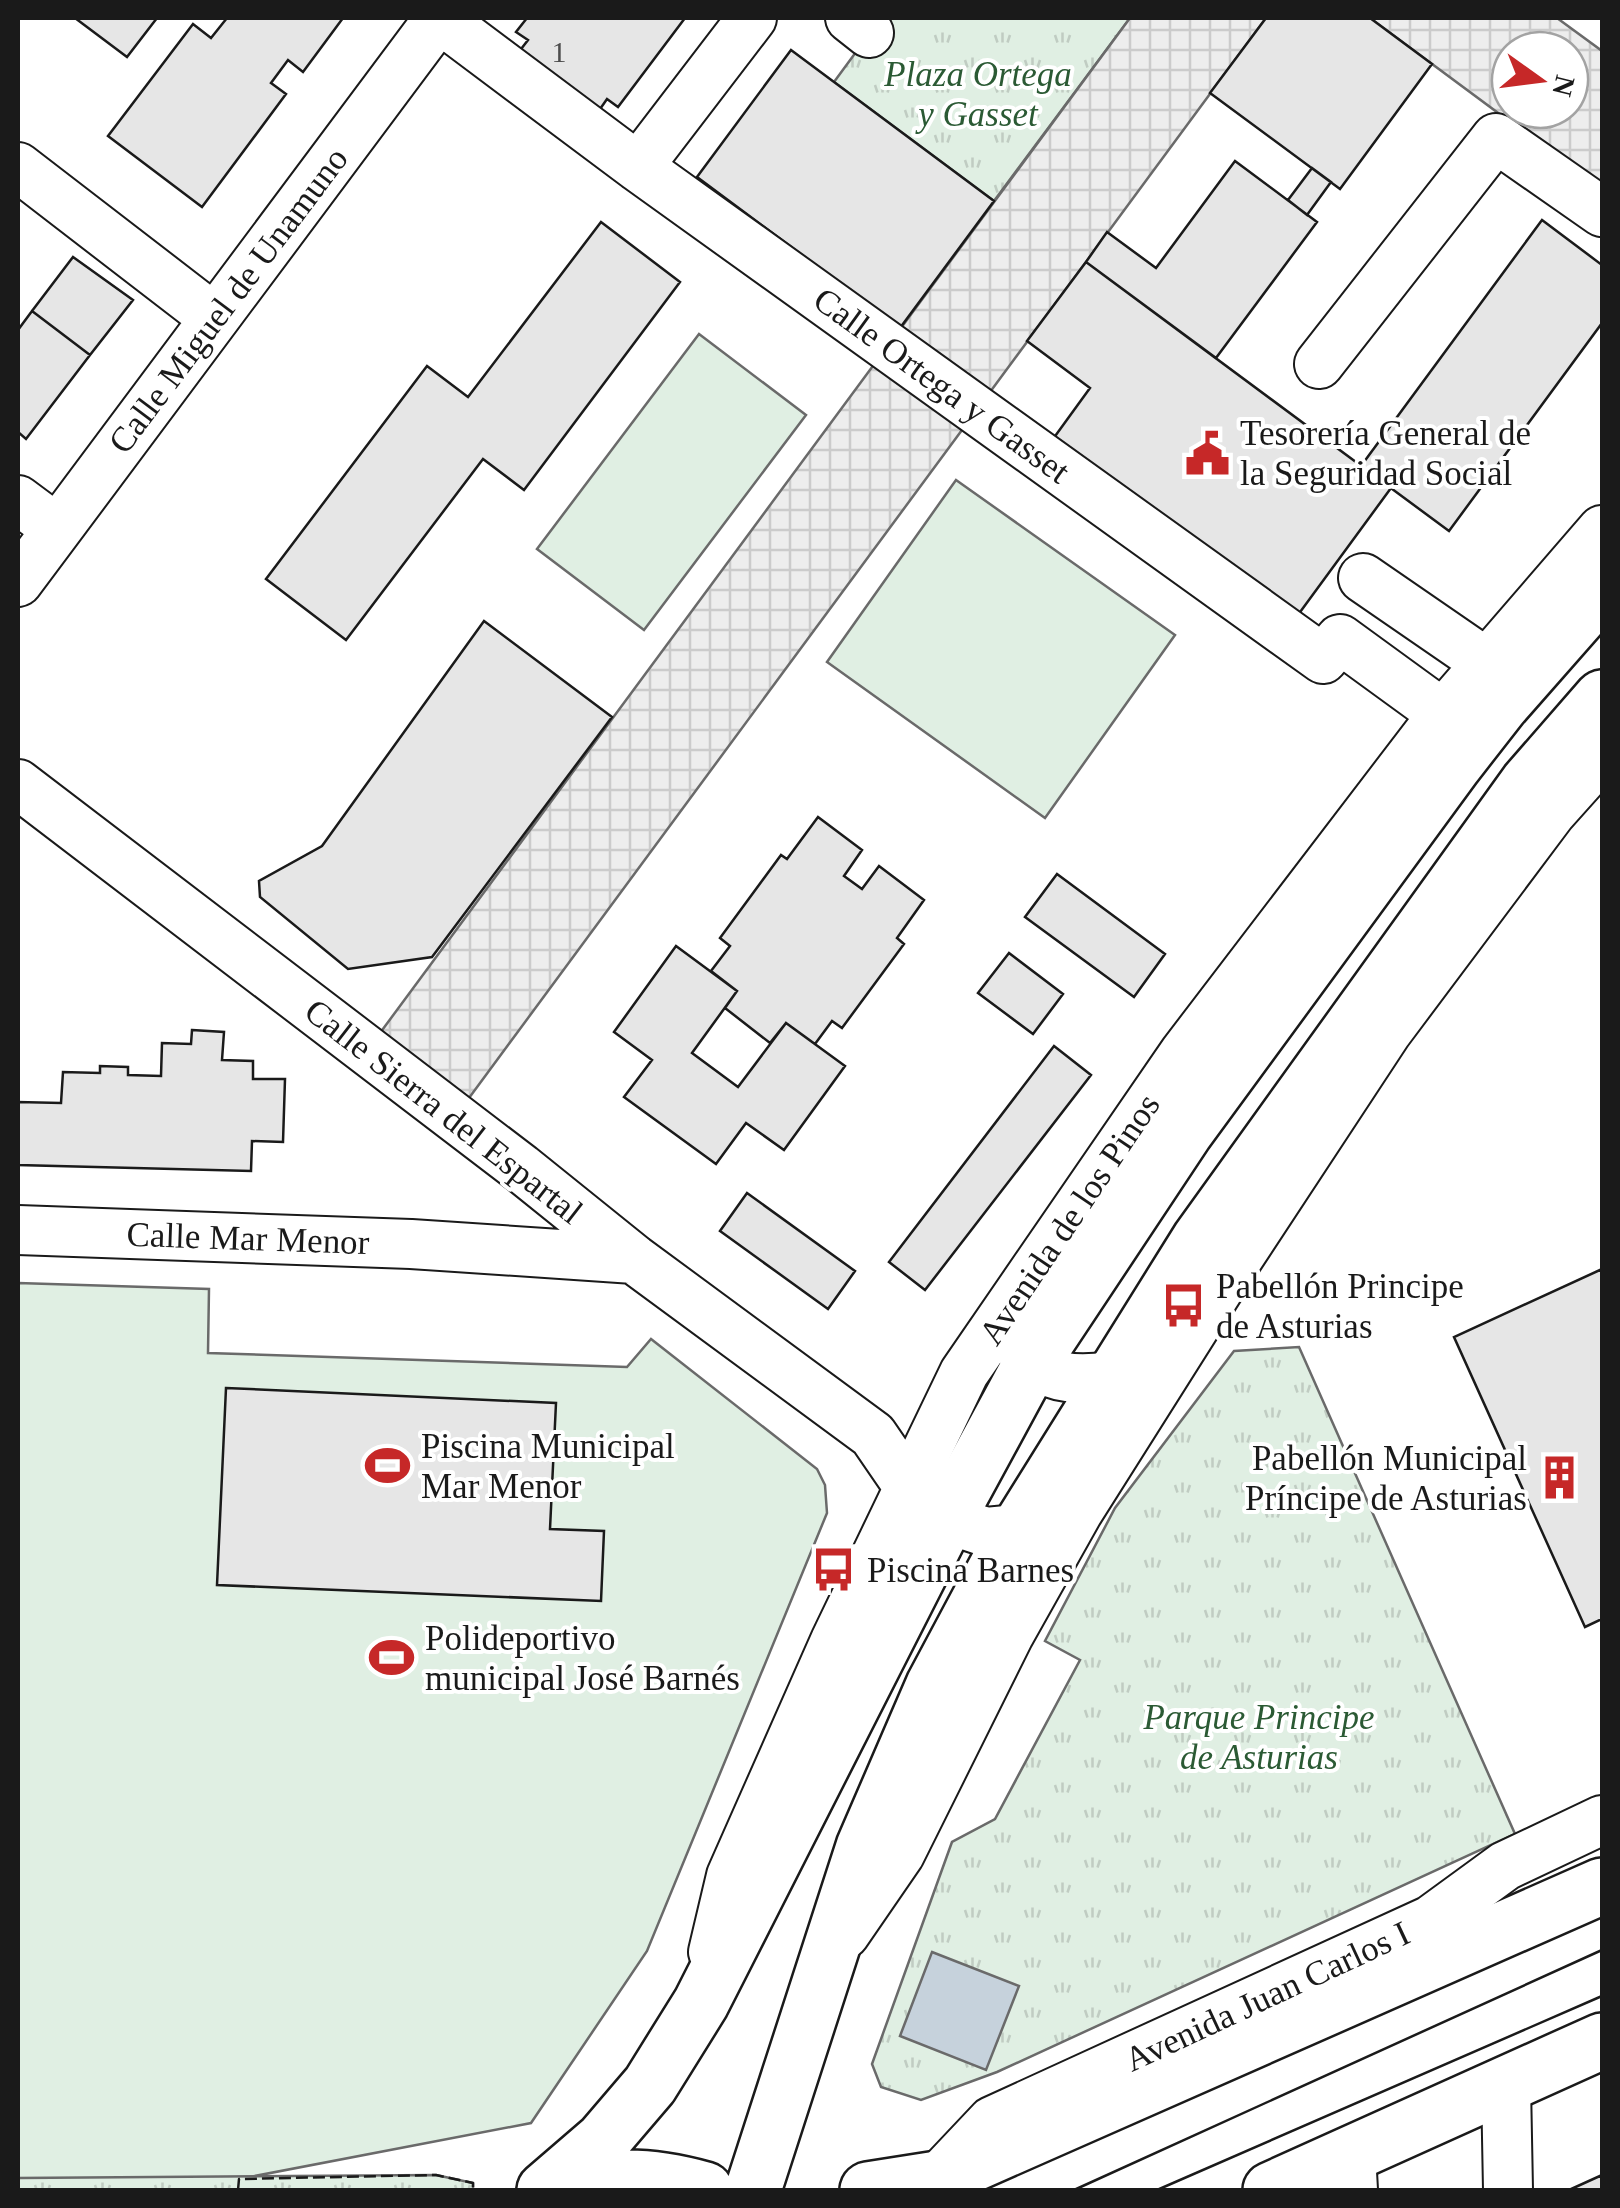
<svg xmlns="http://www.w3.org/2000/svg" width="1620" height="2208" font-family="Georgia,serif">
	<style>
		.grass { fill: #e0efe3; stroke: #6a6a6a; stroke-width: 2.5 }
		.park { fill: url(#park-tufts); stroke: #6a6a6a; stroke-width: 2.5 }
		.plaza { fill: url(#plaza-grid); stroke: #6a6a6a; stroke-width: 2.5; fill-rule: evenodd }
		.water { fill: #c6d2dc; stroke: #6a6a6a; stroke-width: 2.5 }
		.building { fill: #e6e6e6; stroke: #1a1a1a; stroke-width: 2.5 }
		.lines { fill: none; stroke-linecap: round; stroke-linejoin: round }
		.minor-casing { stroke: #1a1a1a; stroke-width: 52 }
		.major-casing { stroke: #1a1a1a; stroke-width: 60 }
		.minor { stroke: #fff; stroke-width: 48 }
		.major { stroke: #fff; stroke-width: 55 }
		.tram { stroke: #1a1a1a; stroke-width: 2.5 }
		.fence { stroke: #1a1a1a; stroke-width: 2.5; stroke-dasharray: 12 5; stroke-linecap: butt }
		.labels { text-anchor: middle; stroke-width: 8; stroke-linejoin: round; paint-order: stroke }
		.number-label { font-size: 30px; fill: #4d4d4d }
		.park-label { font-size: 35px; font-style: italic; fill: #2b5a34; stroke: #fff }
		.street-label { font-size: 35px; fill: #1a1a1a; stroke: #fff }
		.poi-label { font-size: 35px; fill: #1a1a1a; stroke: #fff; text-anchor: start }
	</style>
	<defs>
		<pattern id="park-tufts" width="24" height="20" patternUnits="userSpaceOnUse" patternTransform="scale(2.5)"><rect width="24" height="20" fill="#e0efe3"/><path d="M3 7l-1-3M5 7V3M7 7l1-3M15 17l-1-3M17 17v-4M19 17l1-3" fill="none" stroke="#c0ccc2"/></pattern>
		<pattern id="plaza-grid" width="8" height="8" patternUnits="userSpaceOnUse" patternTransform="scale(2.5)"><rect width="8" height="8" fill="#ededed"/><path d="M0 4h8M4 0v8" fill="none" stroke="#cbcbcb"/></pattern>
	</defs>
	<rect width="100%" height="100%" fill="#fff"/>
	<path class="grass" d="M 699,334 L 806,415 L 644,630 L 537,549 Z
		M 956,480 L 1175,635 L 1045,818 L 827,662 Z
		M 18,1283 L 209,1289 L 208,1353 L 627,1367 L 651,1339 L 817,1469 L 825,1485 L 827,1513 L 647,1951 L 531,2123 L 239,2179 L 18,2178 Z"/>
	<path class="park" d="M 881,18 L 1130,18 L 994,201 L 834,82 Z
		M 1299,1347 L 1515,1834 L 997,2072 L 921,2100 L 881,2087 L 872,2064 L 952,1842 L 995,1819 L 1080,1660 L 1045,1641 L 1115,1508 L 1234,1351 Z
		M 436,2175 L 473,2183 L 473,2190 L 18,2190 L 18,2178 Z"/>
	<path class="plaza" d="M 1130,18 L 1266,18 L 469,1098 L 380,1033 Z
		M 1370,18 L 1557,18 L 1602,51 L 1602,190 ZM 1510,50 L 1570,50 L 1570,110 L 1510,110 Z"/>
	<path class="water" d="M 932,1952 L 1019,1986 L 986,2070 L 900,2036 Z"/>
	<path class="building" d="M 75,18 L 157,18 L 127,57 Z
		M 227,18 L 343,18 L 303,72 L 288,60 L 271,83 L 286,94 L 202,207 L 108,136 L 193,24 L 211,38 Z
		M 527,18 L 685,18 L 618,107 L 607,99 L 598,112 L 518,53 L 528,40 L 516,32 Z
		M 1266,18 L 1370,18 L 1432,64 L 1340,189 L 1210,93 Z
		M 791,50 L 994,201 L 900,328 L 697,177 Z
		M 1235,161 L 1317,222 L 1216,358 L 1086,262 L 1107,232 L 1156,268 Z
		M 1312,168 L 1331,182 L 1307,215 L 1288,200 Z
		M 1542,220 L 1602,265 L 1602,323 L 1449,531 L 1361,466 Z
		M 601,222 L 680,282 L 524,490 L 483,459 L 346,640 L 266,579 L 427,366 L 468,397 Z
		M 73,257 L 133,300 L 90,355 L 32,311 Z
		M 1086,262 L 1391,488 L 1295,619 L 1053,439 L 1090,388 L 1027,341 Z
		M 32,311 L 90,355 L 26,439 L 18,432 L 18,330 Z
		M 484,621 L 612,717 L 432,957 L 348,969 L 260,897 L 259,881 L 322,846 Z
		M 818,817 L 862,850 L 844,876 L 862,889 L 879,866 L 924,900 L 897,938 L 904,944 L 842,1028 L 832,1021 L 815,1044 L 786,1023 L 770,1043 L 725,1008 L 737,991 L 711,971 L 730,946 L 720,938 L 781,855 L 787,859 Z
		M 1057,874 L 1165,954 L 1134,997 L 1025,917 Z
		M 676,946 L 737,991 L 692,1053 L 738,1087 L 786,1023 L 845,1066 L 784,1150 L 746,1123 L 716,1164 L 624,1097 L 652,1060 L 614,1032 Z
		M 1009,953 L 1063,994 L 1033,1034 L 978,993 Z
		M 192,1030 L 224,1032 L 222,1060 L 253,1061 L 253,1079 L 285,1079 L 283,1142 L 252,1141 L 251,1171 L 18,1165 L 18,1102 L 61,1103 L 63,1072 L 100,1073 L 100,1066 L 128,1067 L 128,1075 L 161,1076 L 162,1043 L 191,1044 Z
		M 1054,1046 L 1091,1075 L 925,1290 L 889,1262 Z
		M 747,1193 L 855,1271 L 828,1309 L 720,1231 Z
		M 1602,1269 L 1602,1619 L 1585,1627 L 1454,1337 Z
		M 226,1388 L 556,1403 L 550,1529 L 604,1531 L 601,1601 L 217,1585 Z
		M 1602,2175 L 1602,2190 L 1569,2190 Z"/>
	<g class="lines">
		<defs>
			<path id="minor" d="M 439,18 L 638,167 L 1323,659 L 1340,639 L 1443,714
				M 850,18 L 869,33
				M 18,167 L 214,318
				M 638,167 L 752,18
				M 1319,364 L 1496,138 L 1602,212
				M 18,500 L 57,529
				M 1363,578 L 1485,662
				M 18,582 L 439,18
				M 18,784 L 521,1168 L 634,1259 L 873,1435 L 910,1489 L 947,1519 L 986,1532 L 1018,1529
				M 18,1230 L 411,1244 L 634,1259
				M 1013,1336 C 1034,1389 1096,1382 1142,1368
				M 845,1934 L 900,1854 L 1009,1635 L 1078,1512 L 1239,1257 L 1387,1032 L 1551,813 L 1602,756
				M 713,1952 L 731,1876 L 835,1641 L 964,1373 L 1184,1053 L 1443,714 L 1602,530
				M 1506,2085 L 1508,2190
				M 1351,2154 L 1353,2190
				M 941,2175 L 992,2121 L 1431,1920 L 1505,1866 L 1602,1820"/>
			<path id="major" d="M 545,2190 L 603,2140 L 650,2085 L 701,2003 L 947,1519 L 1031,1364 L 1185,1132 L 1454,765 L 1500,706 L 1602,590
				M 567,2190 C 609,2171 662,2178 705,2190
				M 753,2190 L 864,1847 L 934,1685 L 1006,1550 L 1200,1239 L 1528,783 L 1602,698
				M 868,2190 L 938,2179 L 1602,1886
				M 1271,2190 L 1602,2041"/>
		</defs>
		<use href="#minor" class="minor-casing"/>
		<use href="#major" class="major-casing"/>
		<use href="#minor" class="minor"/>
		<use href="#major" class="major"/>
		<path class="tram" d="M 1074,2190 L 1602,1950
			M 1157,2190 L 1602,1996"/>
		<path class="fence" d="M 238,2190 L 239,2179 L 436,2175 L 473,2183 L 473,2190"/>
	</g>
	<defs>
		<symbol id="civic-bare" viewBox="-9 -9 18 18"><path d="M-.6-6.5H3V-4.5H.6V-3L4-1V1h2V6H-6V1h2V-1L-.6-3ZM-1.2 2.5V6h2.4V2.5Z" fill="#c62828" stroke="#fff" stroke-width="2.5" paint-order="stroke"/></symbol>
		<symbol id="bus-bare" viewBox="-9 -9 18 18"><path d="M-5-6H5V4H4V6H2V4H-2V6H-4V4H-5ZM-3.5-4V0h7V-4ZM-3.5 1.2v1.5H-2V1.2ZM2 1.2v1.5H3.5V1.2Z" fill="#c62828" stroke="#fff" stroke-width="2.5" paint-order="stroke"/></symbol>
		<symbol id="stadium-bare" viewBox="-9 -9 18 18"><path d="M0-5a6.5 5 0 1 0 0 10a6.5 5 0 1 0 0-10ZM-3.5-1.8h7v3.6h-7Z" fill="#c62828" stroke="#fff" stroke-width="2.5" paint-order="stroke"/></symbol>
		<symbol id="building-bare" viewBox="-9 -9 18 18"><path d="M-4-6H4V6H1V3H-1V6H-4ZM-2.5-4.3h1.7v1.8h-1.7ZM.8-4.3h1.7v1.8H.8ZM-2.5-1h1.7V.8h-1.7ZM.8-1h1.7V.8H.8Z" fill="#c62828" stroke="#fff" stroke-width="2.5" paint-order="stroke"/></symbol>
	</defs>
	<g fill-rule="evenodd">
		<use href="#civic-bare" x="1176" y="422" width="63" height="63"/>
		<use href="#bus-bare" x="1152" y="1274" width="63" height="63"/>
		<use href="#stadium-bare" x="356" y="1434" width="63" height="63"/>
		<use href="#building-bare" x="1528" y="1446" width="63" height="63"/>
		<use href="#bus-bare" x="802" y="1538" width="63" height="63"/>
		<use href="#stadium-bare" x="360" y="1626" width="63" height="63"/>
	</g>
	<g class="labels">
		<g class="number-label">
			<text x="559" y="62">1</text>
		</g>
		<g class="park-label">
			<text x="978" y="86">Plaza Ortega<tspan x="978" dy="40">y Gasset</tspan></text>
			<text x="1259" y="1729">Parque Principe<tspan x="1259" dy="40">de Asturias</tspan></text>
		</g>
		<g class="street-label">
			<text transform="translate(228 300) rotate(-53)" y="12">Calle Miguel de Unamuno</text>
			<text transform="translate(942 385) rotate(36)" y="12">Calle Ortega y Gasset</text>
			<text transform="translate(444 1111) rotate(38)" y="12">Calle Sierra del Espartal</text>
			<text transform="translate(1069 1219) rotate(-56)" y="12">Avenida de los Pinos</text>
			<text transform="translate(248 1238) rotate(2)" y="12">Calle Mar Menor</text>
			<text transform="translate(1267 1996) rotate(-25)" y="12">Avenida Juan Carlos I</text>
		</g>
		<g class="poi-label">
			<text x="1240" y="445">Tesorería General de<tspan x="1240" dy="40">la Seguridad Social</tspan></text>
			<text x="1216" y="1298">Pabellón Principe<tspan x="1216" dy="40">de Asturias</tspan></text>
			<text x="421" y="1458">Piscina Municipal<tspan x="421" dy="40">Mar Menor</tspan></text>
			<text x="1527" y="1470" text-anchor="end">Pabellón Municipal<tspan x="1527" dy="40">Príncipe de Asturias</tspan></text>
			<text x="867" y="1582">Piscina Barnes</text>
			<text x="425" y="1650">Polideportivo<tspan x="425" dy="40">municipal José Barnés</tspan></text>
		</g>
	</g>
	<rect width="1620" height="2208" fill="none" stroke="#1a1a1a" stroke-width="40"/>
	<g transform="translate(1540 80) rotate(104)"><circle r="48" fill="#ffffff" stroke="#a3a3a3" stroke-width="2.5"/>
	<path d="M0-8L18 38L0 25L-18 38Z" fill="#c62828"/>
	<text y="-15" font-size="28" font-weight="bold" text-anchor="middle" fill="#1a1a1a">N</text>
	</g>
</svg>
